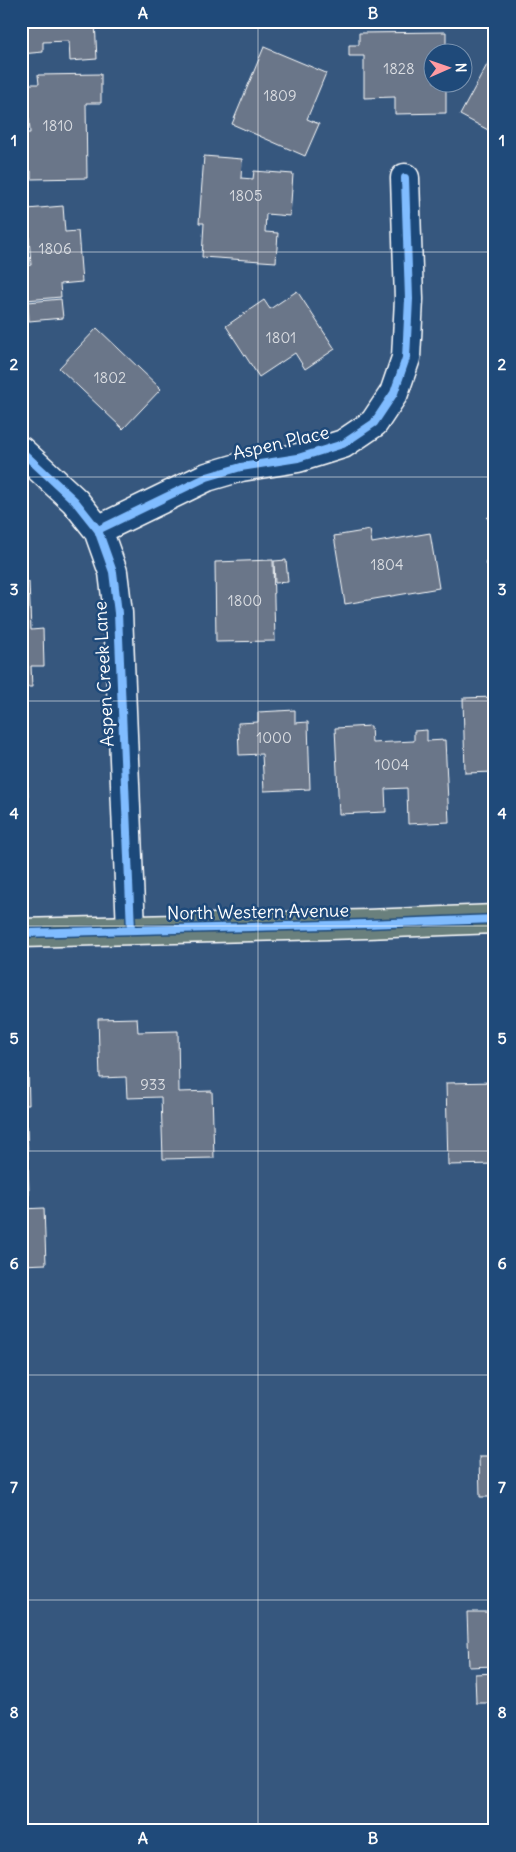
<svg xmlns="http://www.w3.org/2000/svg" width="516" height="1852" font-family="Delius,sans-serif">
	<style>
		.building { fill: #6a7689; stroke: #fff }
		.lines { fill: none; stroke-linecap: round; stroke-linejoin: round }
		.minor-casing { stroke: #fff; stroke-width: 31 }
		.major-casing { stroke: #fff; stroke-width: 31 }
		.minor { stroke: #1f4a7a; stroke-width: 28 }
		.major { stroke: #6a807d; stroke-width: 28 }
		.cycleway-casing { stroke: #1f4a7a; stroke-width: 11 }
		.cycleway { stroke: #80bcff; stroke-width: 8 }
		.grid { fill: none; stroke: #fff; stroke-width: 1; stroke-opacity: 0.55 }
		.labels { text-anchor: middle; stroke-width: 5; stroke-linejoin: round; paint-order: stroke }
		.number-label { font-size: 15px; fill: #dadde2 }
		.street-label { font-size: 18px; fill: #fff; stroke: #1f4a7a }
		.neatline { fill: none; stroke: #fff; stroke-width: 2 }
		.grid-label { font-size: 16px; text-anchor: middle; font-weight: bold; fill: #fff }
	</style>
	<rect width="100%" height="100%" fill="#36577e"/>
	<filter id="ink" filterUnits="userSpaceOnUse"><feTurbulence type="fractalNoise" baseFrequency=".02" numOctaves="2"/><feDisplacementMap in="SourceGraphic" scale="10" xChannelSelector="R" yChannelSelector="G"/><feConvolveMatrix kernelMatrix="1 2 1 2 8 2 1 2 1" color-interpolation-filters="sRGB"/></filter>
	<g filter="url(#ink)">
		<path class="building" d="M 21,21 L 95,21 L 97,59 L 70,61 L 69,41 L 43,42 L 43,52 L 21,54 Z
			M 446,32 L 446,52 L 434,52 L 434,82 L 446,82 L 446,113 L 395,114 L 395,97 L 364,98 L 364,56 L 349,56 L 349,45 L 359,45 L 359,33 Z
			M 264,47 L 326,73 L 307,119 L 319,124 L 305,156 L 232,124 Z
			M 495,50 L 495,122 L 490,131 L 460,115 Z
			M 101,74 L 101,103 L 86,103 L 87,178 L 31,179 L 31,171 L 26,171 L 25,133 L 30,133 L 29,118 L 21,119 L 21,84 L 39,84 L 38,75 Z
			M 204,156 L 242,159 L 241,178 L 253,179 L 254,171 L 293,174 L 290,216 L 266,214 L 265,232 L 278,233 L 276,262 L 202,257 L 204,223 L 199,223 Z
			M 63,206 L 65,232 L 78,231 L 82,282 L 60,284 L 61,297 L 26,300 L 24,266 L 31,265 L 27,209 Z
			M 297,291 L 335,349 L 305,369 L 295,353 L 259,377 L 226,326 L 264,300 L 270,309 Z
			M 61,299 L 63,318 L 29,321 L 28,302 Z
			M 97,328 L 161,389 L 123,429 L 59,368 Z
			M 495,510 L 495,526 L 487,518 Z
			M 370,530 L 372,543 L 430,533 L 439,588 L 345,604 L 334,536 Z
			M 495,553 L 495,573 L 485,563 Z
			M 273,560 L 275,641 L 216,642 L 215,562 Z
			M 286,560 L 288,582 L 275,583 L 274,561 Z
			M 21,582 L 29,582 L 31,630 L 43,629 L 44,666 L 31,666 L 32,687 L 21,687 Z
			M 495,697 L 495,772 L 465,773 L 463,698 Z
			M 295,710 L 295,723 L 308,722 L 310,789 L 264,791 L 262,754 L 239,755 L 238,723 L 258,722 L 258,712 Z
			M 371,726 L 372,743 L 414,741 L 414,731 L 427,730 L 427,741 L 445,740 L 449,822 L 408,824 L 407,788 L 385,789 L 386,812 L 339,814 L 335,728 Z
			M 21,755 L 26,755 L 29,817 L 21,817 Z
			M 137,1018 L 138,1032 L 178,1031 L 179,1092 L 212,1091 L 214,1158 L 163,1159 L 161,1097 L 127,1098 L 126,1077 L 100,1078 L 98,1019 Z
			M 21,1064 L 28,1064 L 29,1105 L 21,1105 Z
			M 495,1082 L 495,1164 L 448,1165 L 446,1083 Z
			M 21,1126 L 27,1126 L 29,1195 L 21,1195 Z
			M 44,1208 L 46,1264 L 21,1265 L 21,1209 Z
			M 479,1456 L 495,1456 L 495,1497 L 480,1497 Z
			M 467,1612 L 495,1612 L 495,1666 L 469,1667 Z
			M 495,1673 L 495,1703 L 476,1703 L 475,1674 Z"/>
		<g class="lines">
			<defs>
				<path id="minor" d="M 21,451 L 75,501 L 98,530 L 113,572 L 118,613 L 131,930
					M 98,530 L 207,477 L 241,467 L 298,458 L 343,444 L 374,423 L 394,393 L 406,358 L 409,299 L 405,178"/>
				<path id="major" d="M 21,933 L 367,924 L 495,919"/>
			</defs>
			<use href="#minor" class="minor-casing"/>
			<use href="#major" class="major-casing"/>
			<use href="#minor" class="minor"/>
			<use href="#major" class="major"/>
			<defs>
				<path id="cycleway" d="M 21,451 L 75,501 L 98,530 L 113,572 L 118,613 L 131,930
					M 98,530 L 207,477 L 241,467 L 298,458 L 343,444 L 374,423 L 394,393 L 406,358 L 409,299 L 405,178
					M 21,933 L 367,924 L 495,919"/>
			</defs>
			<use href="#cycleway" class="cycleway-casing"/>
			<use href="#cycleway" class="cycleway"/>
		</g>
	</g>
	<path class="grid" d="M 258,21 L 258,1831M 21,252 L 495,252M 21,477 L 495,477M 21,701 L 495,701M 21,926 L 495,926M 21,1151 L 495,1151M 21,1375 L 495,1375M 21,1600 L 495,1600"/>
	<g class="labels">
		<g class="number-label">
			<text x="399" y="74">1828</text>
			<text x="280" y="101">1809</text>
			<text x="58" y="131">1810</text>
			<text x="246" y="201">1805</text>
			<text x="55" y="254">1806</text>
			<text x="281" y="343">1801</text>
			<text x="110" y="383">1802</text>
			<text x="387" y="570">1804</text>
			<text x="245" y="606">1800</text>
			<text x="274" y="743">1000</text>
			<text x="392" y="770">1004</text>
			<text x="153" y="1090">933</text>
		</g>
		<g class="street-label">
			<text transform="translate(281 443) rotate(-13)" y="6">Aspen Place</text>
			<text transform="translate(104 674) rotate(-93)" y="6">Aspen Creek Lane</text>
			<text transform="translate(258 912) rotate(-1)" y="6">North Western Avenue</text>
		</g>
	</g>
	<rect width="516" height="1852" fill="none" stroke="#1f4a7a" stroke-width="55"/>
	<g transform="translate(448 68) rotate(88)"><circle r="24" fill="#1f4a7a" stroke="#7992af"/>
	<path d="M0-4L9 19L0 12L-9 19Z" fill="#ff9aa2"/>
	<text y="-8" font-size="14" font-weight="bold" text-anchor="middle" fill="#ffffff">N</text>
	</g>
	<rect x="28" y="28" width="460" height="1796" class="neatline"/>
	<g class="grid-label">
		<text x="143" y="19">A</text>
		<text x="373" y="19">B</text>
		<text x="14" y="146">1</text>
		<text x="502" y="146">1</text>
		<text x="14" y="370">2</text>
		<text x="502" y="370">2</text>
		<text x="14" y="595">3</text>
		<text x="502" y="595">3</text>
		<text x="14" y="819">4</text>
		<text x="502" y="819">4</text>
		<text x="14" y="1044">5</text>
		<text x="502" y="1044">5</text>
		<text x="14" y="1269">6</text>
		<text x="502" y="1269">6</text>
		<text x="14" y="1493">7</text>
		<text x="502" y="1493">7</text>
		<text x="14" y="1718">8</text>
		<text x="502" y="1718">8</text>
		<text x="143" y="1844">A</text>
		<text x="373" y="1844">B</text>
	</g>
</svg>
